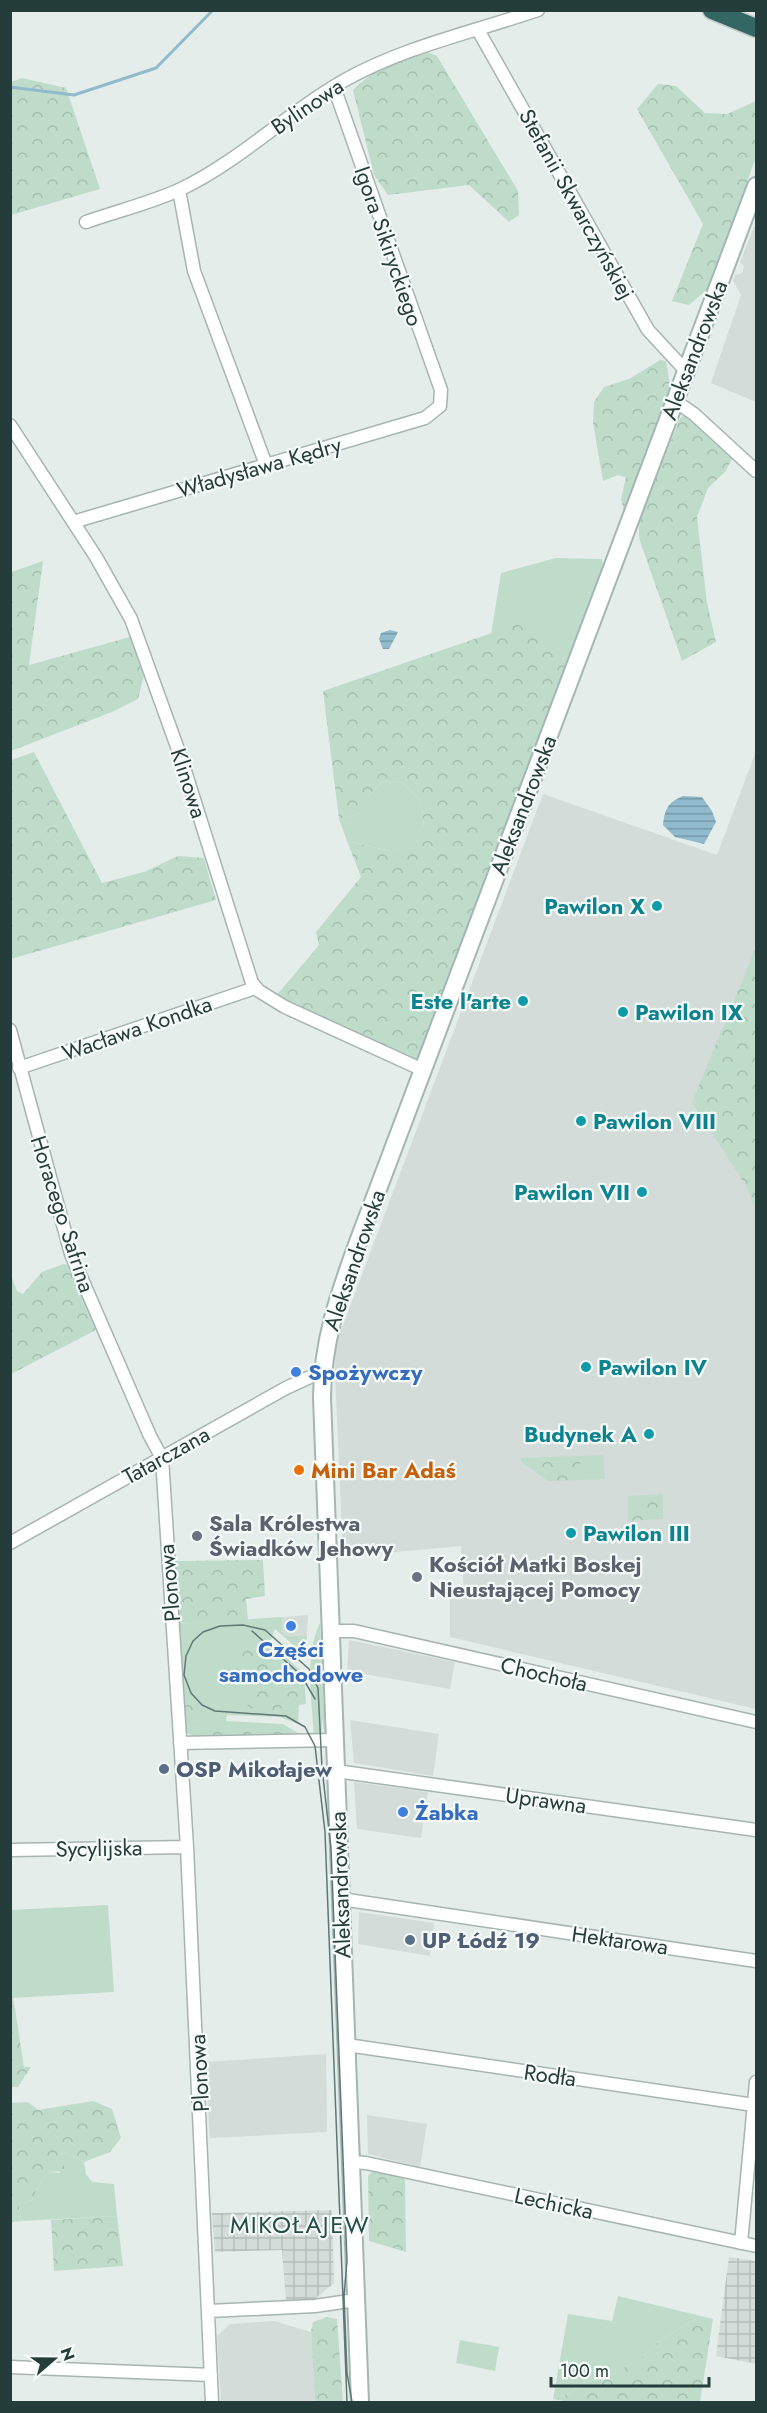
<svg xmlns="http://www.w3.org/2000/svg" width="767" height="2413" font-family="Jost,sans-serif">
	<style>
		.built { fill: #d3dcd9 }
		.industrial { fill: url(#industrial-grid) }
		.grass { fill: #bfdccb }
		.forest { fill: url(#forest-crowns) }
		.water { fill: url(#water-rules) }
		.lines { fill: none; stroke-linecap: round; stroke-linejoin: round }
		.stream { stroke: #91bacd; stroke-width: 3 }
		.minor-casing { stroke: #a7b5b2; stroke-width: 15 }
		.secondary-casing { stroke: #a3b7b3; stroke-width: 20 }
		.motorway-casing { stroke: #c2c9c8; stroke-width: 21 }
		.minor { stroke: #fff; stroke-width: 12 }
		.secondary { stroke: #fff; stroke-width: 16 }
		.motorway { stroke: #336764; stroke-width: 18 }
		.tram { stroke: #607875; stroke-width: 1.5 }
		.culture-dot { fill: #0f9aa8; stroke: #f5f9f8; stroke-width: 2 }
		.shop-dot { fill: #3f7fe0; stroke: #f5f9f8; stroke-width: 2 }
		.food-dot { fill: #e8710a; stroke: #f5f9f8; stroke-width: 2 }
		.worship-dot { fill: #6b7280; stroke: #f5f9f8; stroke-width: 2 }
		.service-dot { fill: #5c6f8a; stroke: #f5f9f8; stroke-width: 2 }
		.labels { text-anchor: middle; stroke-width: 4.5; stroke-linejoin: round; paint-order: stroke }
		.street-label { font-size: 22px; fill: #253d3a; stroke: #f5f9f8 }
		.culture-label { font-size: 22px; font-weight: bold; fill: #0d838f; stroke: #f5f9f8; text-anchor: end }
		.shop-label { font-size: 22px; font-weight: bold; fill: #366cbe; stroke: #f5f9f8; text-anchor: start }
		.food-label { font-size: 22px; font-weight: bold; fill: #c56008; stroke: #f5f9f8; text-anchor: start }
		.worship-label { font-size: 22px; font-weight: bold; fill: #5b616d; stroke: #f5f9f8; text-anchor: start }
		.service-label { font-size: 22px; font-weight: bold; fill: #4e5e75; stroke: #f5f9f8; text-anchor: start }
		.neighbourhood-label { font-size: 24px; letter-spacing: 1.5px; fill: #224e4a; stroke: #f5f9f8 }
	</style>
	<defs>
		<pattern id="industrial-grid" width="8" height="8" patternUnits="userSpaceOnUse" patternTransform="scale(1.5)"><rect width="8" height="8" fill="#d3dcd9"/><path d="M0 4h8M4 0v8" fill="none" stroke="#b5bebb"/></pattern>
		<pattern id="forest-crowns" width="20" height="18" patternUnits="userSpaceOnUse" patternTransform="scale(1.5)"><rect width="20" height="18" fill="#bfdccb"/><path d="M2 6a3 3 0 1 1 6 0M12 15a3 3 0 1 1 6 0" fill="none" stroke="#a4beaf"/></pattern>
		<pattern id="water-rules" width="6" height="5" patternUnits="userSpaceOnUse" patternTransform="scale(1.5)"><rect width="6" height="5" fill="#91bacd"/><path d="M0 2.5h6" fill="none" stroke="#7698a7"/></pattern>
	</defs>
	<rect width="100%" height="100%" fill="#e4edea"/>
	<path class="built" d="M 756,226 L 756,402 L 711,383 L 741,295 L 733,281 L 735,275 L 742,273 L 744,266 L 740,262 L 754,227 Z
		M 756,751 L 756,1709 L 450,1637 L 450,1594 L 464,1593 L 461,1546 L 343,1557 L 334,1349 L 543,794 L 717,855 Z
		M 308,1615 L 307,1636 L 283,1636 L 282,1617 Z
		M 349,1640 L 455,1662 L 450,1689 L 347,1671 Z
		M 350,1720 L 439,1734 L 433,1776 L 354,1763 Z
		M 354,1782 L 428,1792 L 421,1838 L 357,1829 Z
		M 359,1912 L 434,1923 L 430,1956 L 358,1944 Z
		M 326,2054 L 327,2132 L 210,2138 L 205,2062 Z
		M 367,2115 L 427,2124 L 420,2167 L 368,2154 Z
		M 274,2321 L 311,2332 L 315,2402 L 221,2402 L 217,2336 L 230,2324 Z"/>
	<path class="industrial" d="M 332,2210 L 334,2283 L 315,2299 L 286,2300 L 282,2250 L 215,2252 L 212,2213 Z
		M 729,2257 L 756,2261 L 756,2364 L 716,2356 Z"/>
	<path class="grass" d="M 556,558 L 602,559 L 603,565 L 569,667 L 491,634 L 501,573 Z
		M 401,781 L 421,801 L 424,824 L 407,847 L 390,851 L 347,841 L 339,819 L 365,812 L 366,798 L 382,782 Z
		M 603,1455 L 605,1479 L 581,1480 L 580,1456 Z
		M 282,1617 L 283,1636 L 307,1636 L 306,1656 L 275,1629 L 270,1642 L 304,1674 L 306,1704 L 299,1705 L 298,1724 L 280,1717 L 227,1715 L 226,1721 L 283,1724 L 301,1735 L 197,1739 L 186,1732 L 183,1725 L 176,1624 Z
		M 320,1623 L 325,1735 L 322,1719 L 322,1736 L 314,1736 C 312,1701 304,1655 320,1623 Z
		M 108,1905 L 114,1992 L 12,1998 L 10,1910 Z
		M 61,2151 L 84,2162 L 86,2174 L 92,2182 L 114,2184 L 117,2216 L 21,2221 L 19,2204 L 32,2200 L 40,2183 L 49,2172 L 60,2173 Z
		M 618,2296 L 701,2316 L 659,2341 L 641,2358 L 615,2373 L 584,2383 L 568,2394 L 553,2399 L 568,2314 L 612,2321 Z
		M 460,2340 L 499,2347 L 495,2371 L 456,2363 Z"/>
	<path class="forest" d="M 427,52 L 437,56 L 518,191 L 519,215 L 509,222 L 469,185 L 388,195 L 374,175 L 353,90 C 371,71 401,58 427,52 Z
		M 22,78 L 66,88 L 100,189 L 11,215 L 11,82 Z
		M 658,84 L 676,86 L 705,113 L 727,114 L 756,101 L 756,157 L 708,289 L 689,305 L 672,301 L 703,224 L 637,109 Z
		M 660,360 L 666,361 L 671,391 L 624,511 L 621,499 L 626,477 L 618,475 L 603,481 L 593,423 L 594,402 L 604,387 L 629,379 Z
		M 684,416 L 692,417 L 734,455 L 725,472 L 708,488 L 697,517 L 707,603 L 716,642 L 682,661 L 639,538 L 639,521 L 680,418 Z
		M 43,561 L 29,665 L 130,637 L 144,675 L 138,699 L 112,712 L 11,751 L 11,572 Z
		M 518,624 L 569,667 L 419,1064 L 276,996 L 319,945 L 316,932 L 361,877 L 347,841 L 390,851 L 407,846 L 424,824 L 421,801 L 401,781 L 382,782 L 366,798 L 366,812 L 339,819 L 323,691 Z
		M 34,752 L 102,883 L 144,872 L 178,856 L 204,858 L 216,900 L 11,959 L 11,760 Z
		M 756,947 L 756,1210 L 746,1186 L 692,1102 Z
		M 63,1264 L 68,1265 L 96,1330 L 11,1374 L 11,1275 L 17,1291 L 23,1294 L 42,1272 Z
		M 580,1456 L 581,1480 L 548,1481 L 521,1462 L 521,1458 Z
		M 663,1494 L 663,1519 L 628,1521 L 628,1496 Z
		M 263,1560 L 265,1596 L 246,1599 L 248,1620 L 176,1624 L 174,1561 Z
		M 262,1649 L 293,1672 L 298,1686 L 302,1689 L 304,1699 L 301,1703 C 288,1702 279,1713 265,1713 C 249,1712 233,1694 235,1677 C 236,1667 240,1659 245,1650 Z
		M 188,1698 L 196,1706 L 196,1723 L 203,1724 L 209,1731 L 218,1731 L 221,1726 L 286,1729 L 287,1733 L 281,1736 L 197,1735 L 189,1731 L 183,1700 Z
		M 11,1983 L 24,2067 L 31,2067 L 18,2087 L 11,2087 Z
		M 93,2101 L 112,2109 L 121,2138 L 110,2152 L 84,2162 L 61,2151 L 65,2171 L 49,2172 L 40,2183 L 32,2200 L 19,2204 L 21,2221 L 11,2222 L 11,2103 L 28,2102 L 38,2110 Z
		M 378,2171 L 405,2177 L 406,2252 L 369,2241 L 368,2176 L 372,2172 Z
		M 117,2216 L 123,2266 L 54,2271 L 51,2220 Z
		M 701,2316 L 713,2319 L 700,2402 L 569,2402 L 553,2399 L 568,2394 L 584,2383 L 615,2373 L 641,2358 L 659,2341 Z
		M 327,2317 L 337,2319 L 343,2402 L 315,2402 L 311,2332 L 313,2322 Z"/>
	<path class="water" d="M 390,630 L 398,632 L 389,649 L 383,649 L 379,639 L 381,633 Z
		M 683,796 L 702,797 L 712,811 L 716,822 L 704,844 L 675,837 L 663,825 C 665,809 667,803 683,796 Z"/>
	<g class="lines">
		<path class="stream" d="M 10,87 L 74,95 L 156,68 L 213,10"/>
		<defs>
			<path id="minor" d="M 478,30 L 648,330 L 686,371
				M 179,190 L 194,271 L 266,465
				M 86,222 C 117,211 151,203 181,189 C 240,161 288,112 345,80 C 404,47 473,32 538,10
				M 675,401 L 694,414 L 756,471
				M 10,425 L 96,557 L 131,619 L 180,755 L 252,983 L 259,991 L 285,1007 L 423,1070
				M 73,522 L 425,418 L 440,406 L 441,390 L 334,87
				M 10,1030 L 71,1254 L 150,1436 L 162,1458 L 187,1847 L 212,2402
				M 19,1068 L 255,988
				M 10,1543 L 286,1388 L 323,1371
				M 331,1631 L 354,1631 L 756,1722
				M 180,1743 L 335,1740
				M 336,1771 L 756,1830
				M 10,1850 L 187,1847
				M 341,1899 L 756,1961
				M 347,2045 L 754,2105
				M 351,2162 L 366,2163 L 756,2246
				M 741,2243 L 756,2082
				M 209,2311 L 315,2306 L 356,2300
				M 10,2367 L 211,2375"/>
			<path id="secondary" d="M 360,2402 L 322,1398 C 322,1342 339,1294 358,1242 L 756,186"/>
			<path id="motorway" d="M 712,10 L 756,28"/>
		</defs>
		<use href="#minor" class="minor-casing"/>
		<use href="#secondary" class="secondary-casing"/>
		<use href="#motorway" class="motorway-casing"/>
		<use href="#minor" class="minor"/>
		<use href="#secondary" class="secondary"/>
		<use href="#motorway" class="motorway"/>
		<path class="tram" d="M 252,1631 L 301,1675 L 315,1699
			M 347,2402 L 325,1832 L 315,1746 L 305,1727 L 286,1716 L 215,1711 L 202,1705 L 191,1693 L 184,1675 L 186,1656 L 193,1641 L 203,1632 L 220,1626 L 243,1625 L 265,1630 L 309,1669 L 318,1688 L 322,1768 L 331,1848 L 347,2261 L 344,2296 L 347,2373 L 352,2402"/>
	</g>
	<g class="culture-dot">
		<circle cx="657" cy="906" r="6"/>
		<circle cx="523" cy="1001" r="6"/>
		<circle cx="623" cy="1012" r="6"/>
		<circle cx="581" cy="1121" r="6"/>
		<circle cx="642" cy="1192" r="6"/>
		<circle cx="586" cy="1367" r="6"/>
		<circle cx="649" cy="1434" r="6"/>
		<circle cx="571" cy="1533" r="6"/>
	</g>
	<g class="shop-dot">
		<circle cx="296" cy="1372" r="6"/>
		<circle cx="291" cy="1626" r="6"/>
		<circle cx="403" cy="1812" r="6"/>
	</g>
	<circle class="food-dot" cx="299" cy="1470" r="6"/>
	<g class="worship-dot">
		<circle cx="197" cy="1536" r="6"/>
		<circle cx="417" cy="1577" r="6"/>
	</g>
	<g class="service-dot">
		<circle cx="164" cy="1769" r="6"/>
		<circle cx="410" cy="1940" r="6"/>
	</g>
	<g class="labels">
		<g class="street-label">
			<text transform="translate(307 106) rotate(-34)" y="8">Bylinowa</text>
			<text transform="translate(577 204) rotate(61)" y="8">Stefanii Skwarczyńskiej</text>
			<text transform="translate(389 246) rotate(71)" y="8">Igora Sikiryckiego</text>
			<text transform="translate(694 350) rotate(-69)" y="8">Aleksandrowska</text>
			<text transform="translate(259 467) rotate(-16)" y="8">Władysława Kędry</text>
			<text transform="translate(189 783) rotate(72)" y="8">Klinowa</text>
			<text transform="translate(523 805) rotate(-69)" y="8">Aleksandrowska</text>
			<text transform="translate(137 1028) rotate(-19)" y="8">Wacława Kondka</text>
			<text transform="translate(63 1214) rotate(72)" y="8">Horacego Safrina</text>
			<text transform="translate(354 1260) rotate(-71)" y="8">Aleksandrowska</text>
			<text transform="translate(166 1455) rotate(-29)" y="8">Tatarczana</text>
			<text transform="translate(169 1583) rotate(-95)" y="8">Plonowa</text>
			<text transform="translate(544 1674) rotate(13)" y="8">Chochoła</text>
			<text transform="translate(546 1800) rotate(8)" y="8">Uprawna</text>
			<text transform="translate(99 1848) rotate(-1)" y="8">Sycylijska</text>
			<text transform="translate(340 1885) rotate(-92)" y="8">Aleksandrowska</text>
			<text transform="translate(620 1940) rotate(8)" y="8">Hektarowa</text>
			<text transform="translate(199 2073) rotate(-93)" y="8">Plonowa</text>
			<text transform="translate(550 2075) rotate(8)" y="8">Rodła</text>
			<text transform="translate(554 2203) rotate(12)" y="8">Lechicka</text>
		</g>
		<g class="culture-label">
			<text x="645" y="914">Pawilon X</text>
			<text x="511" y="1009">Este l'arte</text>
			<text x="635" y="1020" text-anchor="start">Pawilon IX</text>
			<text x="593" y="1129" text-anchor="start">Pawilon VIII</text>
			<text x="630" y="1200">Pawilon VII</text>
			<text x="598" y="1375" text-anchor="start">Pawilon IV</text>
			<text x="637" y="1442">Budynek A</text>
			<text x="583" y="1541" text-anchor="start">Pawilon III</text>
		</g>
		<g class="shop-label">
			<text x="308" y="1380">Spożywczy</text>
			<text x="291" y="1657" text-anchor="middle">Części<tspan x="291" dy="25">samochodowe</tspan></text>
			<text x="415" y="1820">Żabka</text>
		</g>
		<g class="food-label">
			<text x="311" y="1478">Mini Bar Adaś</text>
		</g>
		<g class="worship-label">
			<text x="209" y="1531">Sala Królestwa<tspan x="209" dy="25">Świadków Jehowy</tspan></text>
			<text x="429" y="1572">Kościół Matki Boskej<tspan x="429" dy="25">Nieustającej Pomocy</tspan></text>
		</g>
		<g class="service-label">
			<text x="176" y="1777">OSP Mikołajew</text>
			<text x="422" y="1948">UP Łódź 19</text>
		</g>
		<g class="neighbourhood-label">
			<text x="300" y="2233">MIKOŁAJEW</text>
		</g>
	</g>
	<rect width="767" height="2413" fill="none" stroke="#253d3a" stroke-width="24"/>
	<g transform="translate(54 2359) rotate(70)" stroke="#f5f9f8" stroke-width="4.5" paint-order="stroke">
	<path d="M0-4.5L10 22L0 15L-10 22Z" fill="#253d3a"/>
	<text y="-9" font-size="16" font-weight="bold" text-anchor="middle" fill="#253d3a">N</text>
	</g>
	<path d="M551 2377v9h158v-9" fill="none" stroke="#253d3a" stroke-width="3"/>
	<text x="560" y="2377" font-size="18" fill="#253d3a" stroke="#f5f9f8" stroke-width="4.5" paint-order="stroke">100 m</text>
</svg>
